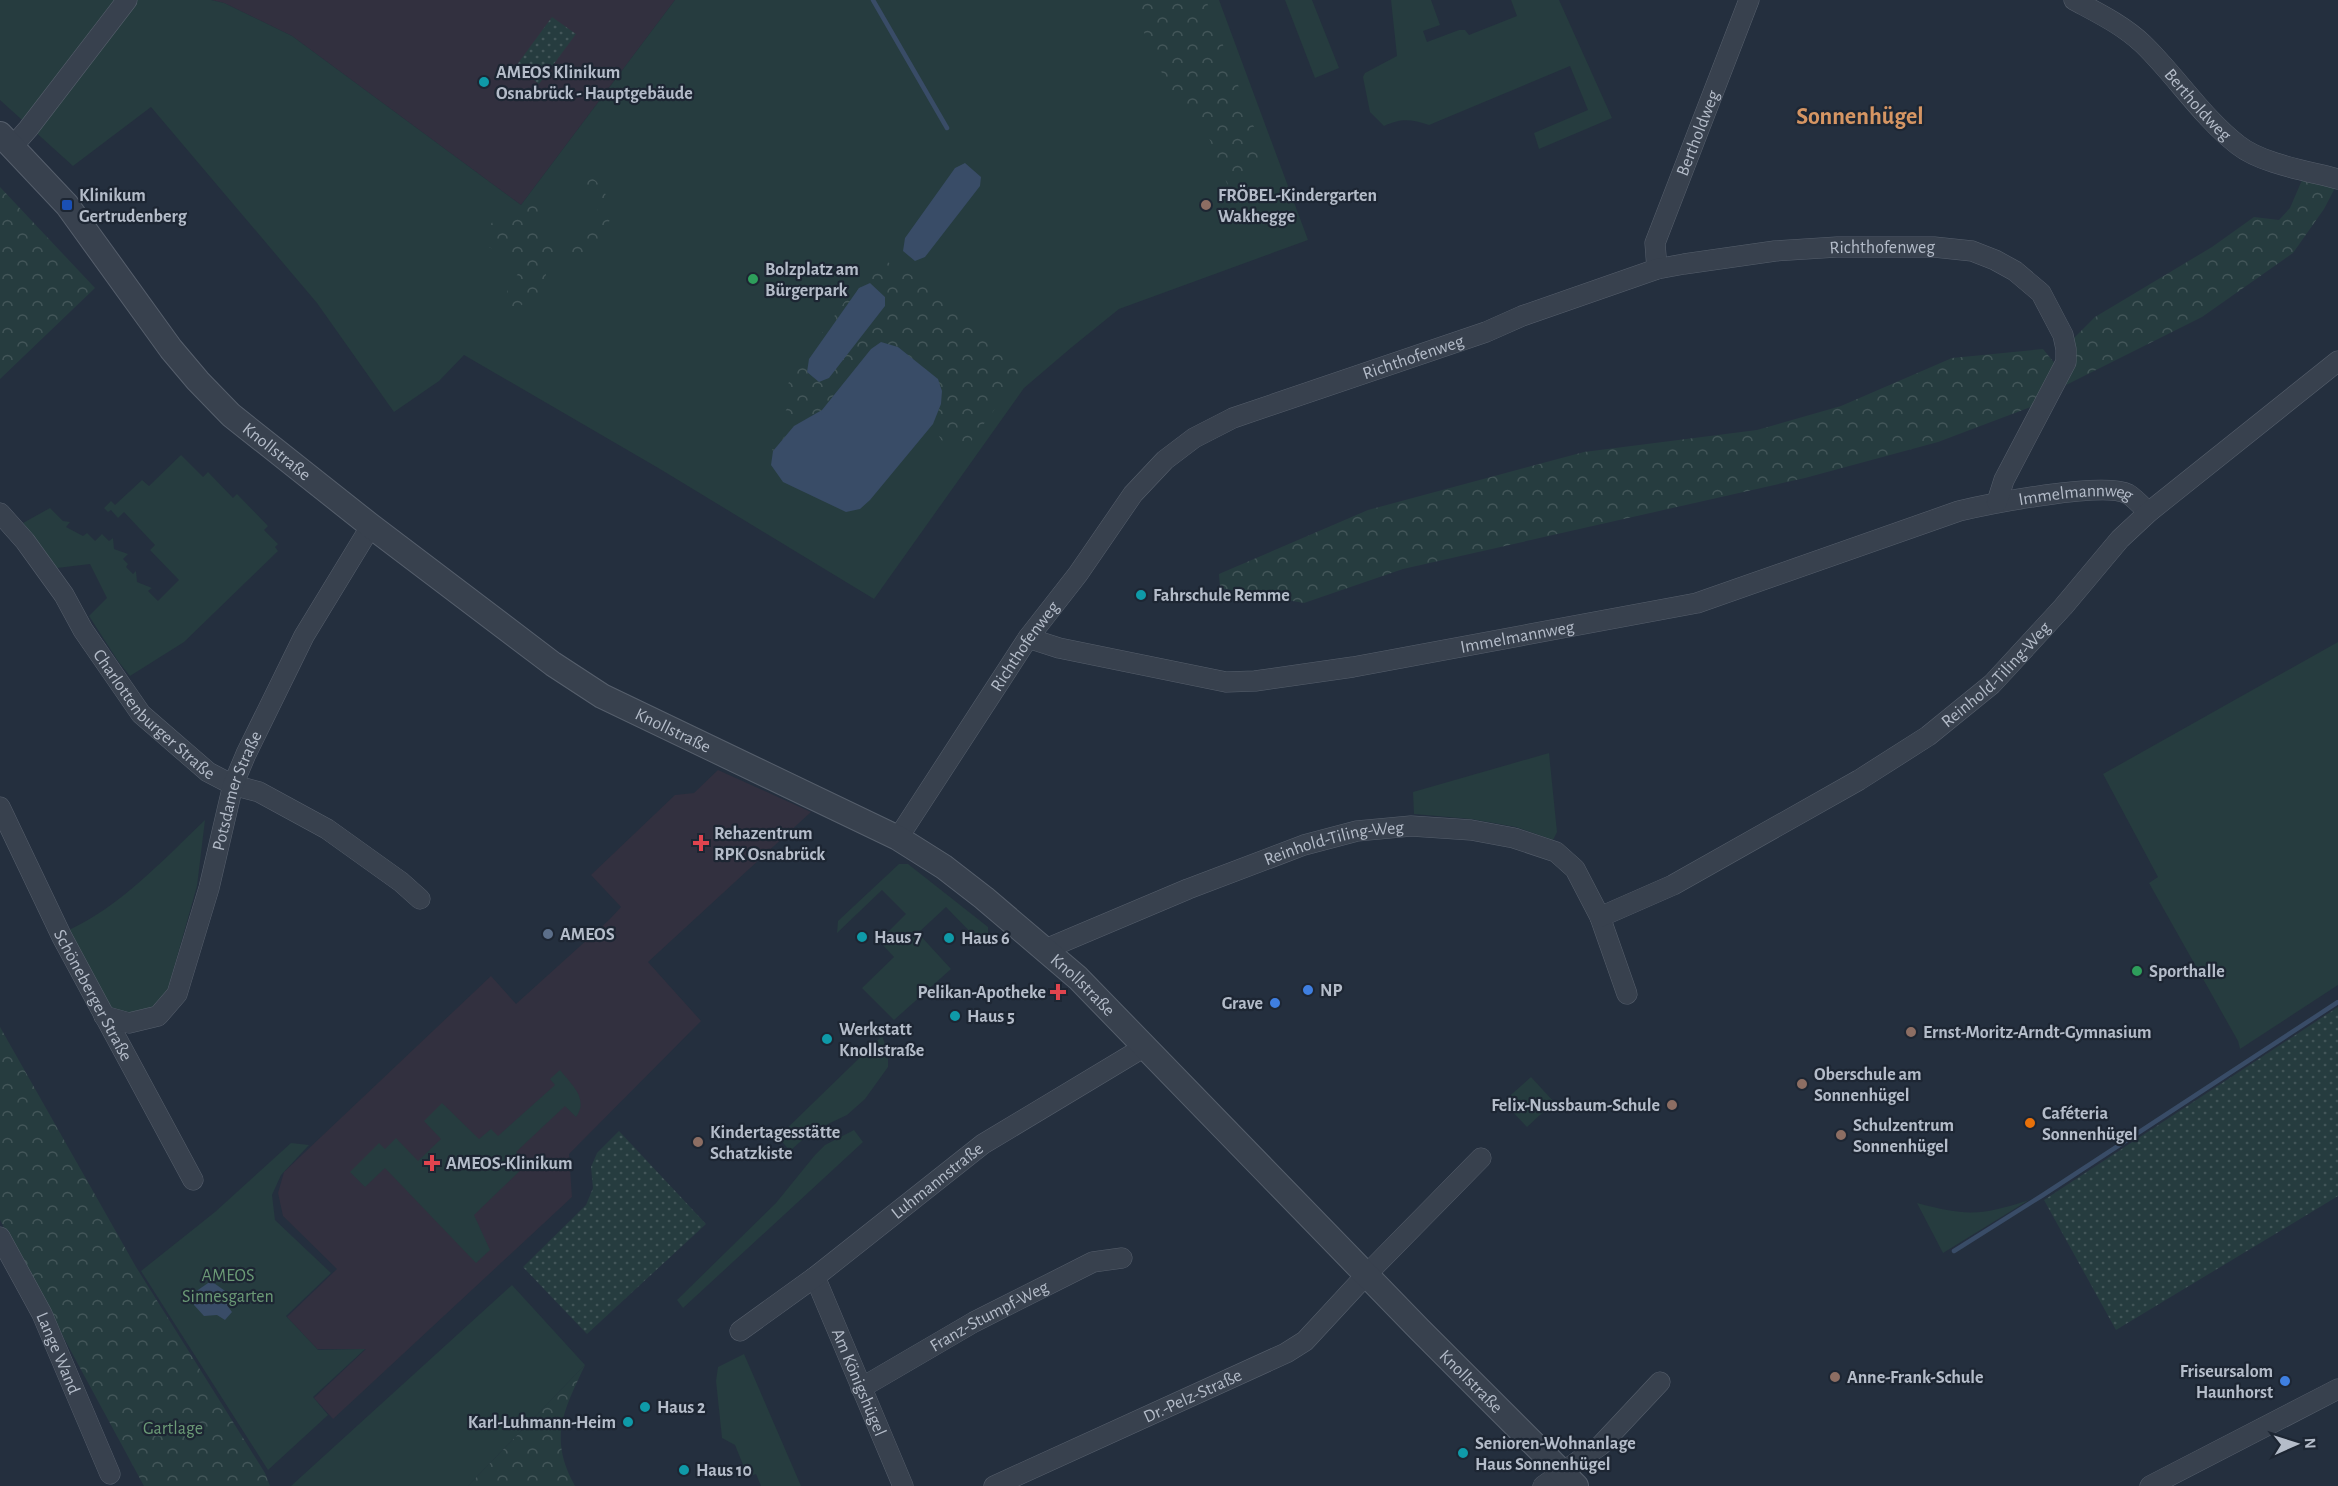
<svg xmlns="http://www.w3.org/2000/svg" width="2338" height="1486" font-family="'Alegreya Sans',sans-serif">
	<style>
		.medical { fill: #32303f }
		.green { fill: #263c3f }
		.forest { fill: url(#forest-crowns) }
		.garden { fill: url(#garden-dots) }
		.water { fill: #394c67 }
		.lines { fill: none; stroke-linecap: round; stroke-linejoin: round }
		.stream { stroke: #394c67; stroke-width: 4.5 }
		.minor-casing { stroke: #565f6c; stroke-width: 21 }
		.tertiary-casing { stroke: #565f6c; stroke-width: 26 }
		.minor { stroke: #38414e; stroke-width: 20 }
		.tertiary { stroke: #38414e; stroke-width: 24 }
		.culture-dot { fill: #0f9aa8; stroke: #1d2633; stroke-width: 2 }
		.transit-dot { fill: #1a4fb4; stroke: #1d2633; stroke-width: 2 }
		.education-dot { fill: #8d6e63; stroke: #1d2633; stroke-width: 2 }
		.leisure-dot { fill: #2e9e5b; stroke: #1d2633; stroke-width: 2 }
		.health-dot { fill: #e0444e; stroke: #1d2633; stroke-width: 2 }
		.service-dot { fill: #5c6f8a; stroke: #1d2633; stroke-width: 2 }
		.shop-dot { fill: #3f7fe0; stroke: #1d2633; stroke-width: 2 }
		.food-dot { fill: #e8710a; stroke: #1d2633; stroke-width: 2 }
		.labels { text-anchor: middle; stroke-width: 4.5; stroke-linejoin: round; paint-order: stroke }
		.poi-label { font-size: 18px; font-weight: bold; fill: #b4bcc9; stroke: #1d2633; text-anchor: start }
		.street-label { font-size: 18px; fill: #b4bcc9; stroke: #1d2633 }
		.park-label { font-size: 18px; fill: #6b9a76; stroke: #1d2633 }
		.district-label { font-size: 24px; font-weight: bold; fill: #d59563; stroke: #1d2633 }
	</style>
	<defs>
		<pattern id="forest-crowns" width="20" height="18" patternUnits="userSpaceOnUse" patternTransform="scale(1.5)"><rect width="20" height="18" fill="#263c3f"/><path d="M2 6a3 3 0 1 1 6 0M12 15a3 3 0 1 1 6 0" fill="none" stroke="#435659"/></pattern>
		<pattern id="garden-dots" width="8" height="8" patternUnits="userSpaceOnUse" patternTransform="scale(1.5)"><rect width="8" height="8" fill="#263c3f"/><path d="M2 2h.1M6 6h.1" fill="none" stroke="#435659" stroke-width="1.8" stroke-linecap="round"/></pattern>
	</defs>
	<rect width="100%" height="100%" fill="#242f3e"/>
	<path class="medical" d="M 211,0 L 675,0 L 521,205 L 292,36 L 224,3 Z
		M 718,770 L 811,812 L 648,962 L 701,1021 L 569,1154 L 572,1197 L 333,1419 L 314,1398 L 366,1349 L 317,1349 L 287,1317 L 337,1269 L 283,1216 L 278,1193 L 284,1172 L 491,976 L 516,1004 L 610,919 L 621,907 L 591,875 L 675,795 L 694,793 Z"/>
	<path class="green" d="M 0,0 L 211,0 L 224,3 L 292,36 L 521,205 L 675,0 L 1219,0 L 1308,240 L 1119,309 L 1072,347 L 1024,388 L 874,599 L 660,469 L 464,355 L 439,381 L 394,412 L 317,303 L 151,107 L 73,166 L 0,100 Z
		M 1285,0 L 1312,0 L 1339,68 L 1315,78 Z
		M 1391,0 L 1431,0 L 1440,25 L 1423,31 L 1427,42 L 1459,30 L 1465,30 L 1469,35 L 1517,16 L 1511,0 L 1559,0 L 1612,118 L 1539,149 L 1534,133 L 1588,110 L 1570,66 L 1429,125 C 1411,119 1401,118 1384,126 L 1370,112 L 1363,77 L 1365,73 L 1397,56 Z
		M 181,455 L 203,477 L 208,472 L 233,498 L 237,494 L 268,526 L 264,530 L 278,544 L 275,547 L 278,551 L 184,642 L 130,676 L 118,661 L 89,616 L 107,598 L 90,564 L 57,568 L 23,523 L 50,508 L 63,521 L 70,522 L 66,527 L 83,536 L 87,533 L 95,541 L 102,534 L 109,541 L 113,538 L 114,549 L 128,554 L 123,559 L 128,564 L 126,567 L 133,574 L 136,571 L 137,582 L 152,588 L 148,591 L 158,601 L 179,580 L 150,550 L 155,545 L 124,512 L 118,518 L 111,510 L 108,512 L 104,508 L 111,501 L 115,505 L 142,480 L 149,486 Z
		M 2338,642 L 2338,985 L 2240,1049 L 2238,1041 L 2149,883 L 2158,877 L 2103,774 Z
		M 1549,753 L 1557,832 L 1553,840 L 1516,827 L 1471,819 L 1414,814 L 1413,792 Z
		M 205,820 L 197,886 L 168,989 L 153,1009 L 127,1015 L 108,1009 L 67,931 C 121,906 162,861 205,820 Z
		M 899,864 L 908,864 L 988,927 L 988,935 L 980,942 L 946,907 L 918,933 L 951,969 L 894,1020 L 862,988 L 894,957 L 879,941 L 906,914 L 882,890 L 837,933 L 838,921 Z
		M 882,1036 L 888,1052 L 888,1067 L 865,1099 L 847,1115 L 811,1132 L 790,1151 L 778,1137 Z
		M 560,1070 C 572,1085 589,1099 576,1117 L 565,1106 L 516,1152 L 527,1164 L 474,1215 L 490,1250 L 476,1263 L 385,1168 L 365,1187 L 350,1172 L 379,1143 L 385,1149 L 396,1138 L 418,1161 L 441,1139 L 424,1121 L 442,1103 L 479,1139 L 491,1129 L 498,1136 L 555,1085 L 550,1079 Z
		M 1531,1077 L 1554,1102 L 1527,1127 L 1503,1102 Z
		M 854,1130 L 863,1142 L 683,1308 L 677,1300 L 776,1203 L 815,1155 L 825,1145 Z
		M 291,1143 L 309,1145 L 281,1175 L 272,1195 L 275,1220 L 331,1273 L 286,1316 L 318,1350 L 365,1349 L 313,1397 L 328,1415 L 268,1470 L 141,1271 L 215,1212 Z
		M 2029,1200 L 1943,1253 L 1917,1203 C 1966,1216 1981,1216 2029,1200 Z
		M 512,1285 L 585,1365 L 468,1486 L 291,1486 Z
		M 744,1354 L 801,1486 L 761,1486 L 756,1474 L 748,1477 L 735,1445 L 722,1438 L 716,1381 L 718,1367 Z"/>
	<path class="forest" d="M 1135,0 L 1206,0 L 1266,159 L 1240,188 L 1228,186 L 1202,120 L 1176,103 L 1146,39 Z
		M 582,172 C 587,176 594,178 598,183 C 615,201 614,234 593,248 C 580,257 560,254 550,265 C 545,271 546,277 545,283 C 541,294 524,306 513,308 L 508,305 L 507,291 L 519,272 L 517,261 L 489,247 L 485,232 L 499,213 L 518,211 L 523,203 L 531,202 L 537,205 C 541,214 538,223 543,232 C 564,266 635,219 575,186 L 576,174 Z
		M 2302,180 L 2336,186 L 2324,209 L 2293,253 L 2202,317 L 2064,386 L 2071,341 L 2095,317 L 2212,247 L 2254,217 L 2279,220 L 2290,208 Z
		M 0,187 L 95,288 L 0,379 Z
		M 882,259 L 920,280 L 1025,368 L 969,444 L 959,447 L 941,440 L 933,424 L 941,404 L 942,391 L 881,343 L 871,349 L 822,410 L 794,426 L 773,451 L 770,445 L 788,406 L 788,384 L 794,372 L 874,261 Z
		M 2043,349 L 2056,365 L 2036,405 L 1938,442 L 1805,478 L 1403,569 L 1304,603 L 1220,588 L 1219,574 L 1368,510 L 1584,452 L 1757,430 L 1841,406 L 1952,358 Z
		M 0,1027 L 136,1267 L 265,1473 L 270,1486 L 144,1486 L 0,1220 Z
		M 585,1365 C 564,1410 548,1438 575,1486 L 468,1486 Z"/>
	<path class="garden" d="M 552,17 L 576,34 L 539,84 L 516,66 Z
		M 2338,1007 L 2338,1196 L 2116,1330 L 2044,1200 Z
		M 619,1131 L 706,1224 L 587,1334 L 523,1267 L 586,1205 L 593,1188 L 591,1167 L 597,1153 Z"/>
	<path class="water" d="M 965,163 L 981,177 L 980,186 L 925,257 L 915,261 L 903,251 L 905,238 L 955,168 Z
		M 870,283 L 885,297 L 885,306 L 829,378 L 819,382 L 807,372 L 809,359 L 859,288 Z
		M 881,342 L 898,347 L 938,379 L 942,391 L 941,404 L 933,424 L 870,500 L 860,509 L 846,512 L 783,482 L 771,465 L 773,451 L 794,426 L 822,410 L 871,349 Z
		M 211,1281 L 228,1293 L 227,1305 L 232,1312 L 225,1320 L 217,1315 L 204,1316 L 194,1305 L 195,1292 Z"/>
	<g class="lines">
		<path class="stream" d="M 873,0 L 947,128
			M 1954,1251 L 2043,1195 L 2338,1002"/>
		<defs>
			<g id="minor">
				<path id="s1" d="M 2074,0 C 2098,13 2123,25 2143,44 C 2176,76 2202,117 2238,145 C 2262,164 2308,171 2338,179"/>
				<path d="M 13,146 L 28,129 L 127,0"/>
				<path id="s2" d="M 1657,269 L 1655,243 L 1749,0"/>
				<path id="s3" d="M 0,513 L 25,541 L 64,595 L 83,630 L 141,714 L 208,772 L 233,785 L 259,792 L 327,829 L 401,882 L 420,899"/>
				<path id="s4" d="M 1028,638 L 1059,648 L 1226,682 L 1255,681 L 1353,667 L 1697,603 L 1959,511 C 1989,504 2104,481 2128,494 C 2135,498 2142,507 2149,512"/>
				<path id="s5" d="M 0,807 L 62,937 L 193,1180"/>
				<path id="s6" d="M 898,838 L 1028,638 L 1078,574 L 1133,494 L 1165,460 L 1194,438 L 1233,418 L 1486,332 L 1522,316 L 1657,269 L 1684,264 L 1775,251 L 1837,247 L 1934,247 L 1972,251 L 1995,260 L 2015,271 L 2041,293 L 2063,335 L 2066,349 L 2066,362 L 2004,480 L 1997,502"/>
				<path d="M 1600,917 L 1627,994"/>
				<path id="s7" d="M 1046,949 L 1188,889 L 1304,845 L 1357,831 L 1411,826 L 1471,830 L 1514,838 L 1556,852 L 1575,869 L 1600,917 L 1673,885 L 1859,780 L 1928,736 L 1992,684 L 2063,607 L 2120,539 L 2149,512 L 2338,361"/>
				<path id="s8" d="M 104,1016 L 129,1023 L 158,1016 L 177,994 L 209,888 L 233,785 L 246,754 L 304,636 L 371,526"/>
				<path id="s9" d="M 0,1237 L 42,1314 L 110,1474"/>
				<path id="s10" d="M 815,1277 L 903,1486"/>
				<path id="s11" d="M 740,1331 L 815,1277 L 983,1144 L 1146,1046"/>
				<path id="s12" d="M 861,1388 L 974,1322 L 1093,1262 L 1122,1258"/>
				<path id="s13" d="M 994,1486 L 1286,1353 L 1305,1341 L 1367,1274 L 1481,1158"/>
				<path d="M 1543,1486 L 1601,1445 L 1660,1382"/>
				<path d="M 2150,1486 L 2338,1389"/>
			</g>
			<g id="tertiary">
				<path id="s14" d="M 0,134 L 67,205 L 171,349 L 198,381 L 231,415 L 371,526 L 553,664 L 602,696 L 898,838 L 944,867 L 984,898 L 1078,978 L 1420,1330 L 1576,1486"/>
			</g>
		</defs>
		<use href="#minor" class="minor-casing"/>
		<use href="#tertiary" class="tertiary-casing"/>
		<use href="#minor" class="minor"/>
		<use href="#tertiary" class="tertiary"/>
	</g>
	<g class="culture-dot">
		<circle cx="484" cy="82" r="6"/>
		<circle cx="1141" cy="595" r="6"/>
		<circle cx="862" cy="937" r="6"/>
		<circle cx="949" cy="938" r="6"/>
		<circle cx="955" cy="1016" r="6"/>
		<circle cx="827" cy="1039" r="6"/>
		<circle cx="645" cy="1407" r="6"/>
		<circle cx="628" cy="1422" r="6"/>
		<circle cx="1463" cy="1453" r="6"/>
		<circle cx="684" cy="1470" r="6"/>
	</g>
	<rect class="transit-dot" x="61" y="199" width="12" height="12" rx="3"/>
	<g class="education-dot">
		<circle cx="1206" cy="205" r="6"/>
		<circle cx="1911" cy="1032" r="6"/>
		<circle cx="1802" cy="1084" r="6"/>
		<circle cx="1672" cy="1105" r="6"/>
		<circle cx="1841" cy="1135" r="6"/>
		<circle cx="698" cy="1142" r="6"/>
		<circle cx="1835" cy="1377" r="6"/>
	</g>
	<g class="leisure-dot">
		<circle cx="753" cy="279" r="6"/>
		<circle cx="2137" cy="971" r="6"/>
	</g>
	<g class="health-dot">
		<path d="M698 834h6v6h6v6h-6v6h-6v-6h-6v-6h6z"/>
		<path d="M1055 983h6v6h6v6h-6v6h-6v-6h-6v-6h6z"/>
		<path d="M429 1154h6v6h6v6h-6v6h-6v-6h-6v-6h6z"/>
	</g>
	<circle class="service-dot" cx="548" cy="934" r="6"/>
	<g class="shop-dot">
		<circle cx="1308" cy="990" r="6"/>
		<circle cx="1275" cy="1003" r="6"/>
		<circle cx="2285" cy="1381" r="6"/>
	</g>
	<circle class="food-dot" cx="2030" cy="1123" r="6"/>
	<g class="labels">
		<g class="poi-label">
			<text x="496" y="78">AMEOS Klinikum<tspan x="496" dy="21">Osnabrück - Hauptgebäude</tspan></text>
			<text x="79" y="201">Klinikum<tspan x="79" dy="21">Gertrudenberg</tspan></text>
			<text x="1218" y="201">FRÖBEL-Kindergarten<tspan x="1218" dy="21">Wakhegge</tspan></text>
			<text x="765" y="275">Bolzplatz am<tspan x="765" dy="21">Bürgerpark</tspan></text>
			<text x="1153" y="601">Fahrschule Remme</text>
			<text x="714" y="839">Rehazentrum<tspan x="714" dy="21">RPK Osnabrück</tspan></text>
			<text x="560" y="940">AMEOS</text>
			<text x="874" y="943">Haus 7</text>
			<text x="961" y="944">Haus 6</text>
			<text x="2149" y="977">Sporthalle</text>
			<text x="1320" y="996">NP</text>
			<text x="1046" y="998" text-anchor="end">Pelikan-Apotheke</text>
			<text x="1263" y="1009" text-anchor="end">Grave</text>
			<text x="967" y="1022">Haus 5</text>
			<text x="839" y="1035">Werkstatt<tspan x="839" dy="21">Knollstraße</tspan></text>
			<text x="1923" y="1038">Ernst-Moritz-Arndt-Gymnasium</text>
			<text x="1814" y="1080">Oberschule am<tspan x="1814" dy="21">Sonnenhügel</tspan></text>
			<text x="1660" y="1111" text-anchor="end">Felix-Nussbaum-Schule</text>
			<text x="2042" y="1119">Caféteria<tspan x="2042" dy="21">Sonnenhügel</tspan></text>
			<text x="1853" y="1131">Schulzentrum<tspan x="1853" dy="21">Sonnenhügel</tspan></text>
			<text x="710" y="1138">Kindertagesstätte<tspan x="710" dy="21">Schatzkiste</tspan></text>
			<text x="446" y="1169">AMEOS-Klinikum</text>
			<text x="2273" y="1377" text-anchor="end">Friseursalom<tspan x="2273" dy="21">Haunhorst</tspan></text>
			<text x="1847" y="1383">Anne-Frank-Schule</text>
			<text x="657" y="1413">Haus 2</text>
			<text x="616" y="1428" text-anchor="end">Karl-Luhmann-Heim</text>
			<text x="1475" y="1449">Senioren-Wohnanlage<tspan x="1475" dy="21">Haus Sonnenhügel</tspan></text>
			<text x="696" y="1476">Haus 10</text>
		</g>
		<g class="street-label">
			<text dy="6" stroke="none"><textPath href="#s1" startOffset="164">Bertholdweg</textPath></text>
			<text dy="6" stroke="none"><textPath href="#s2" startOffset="144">Bertholdweg</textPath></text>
			<text dy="6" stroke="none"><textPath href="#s6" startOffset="1220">Richthofenweg</textPath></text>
			<text dy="6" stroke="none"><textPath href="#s6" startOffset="734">Richthofenweg</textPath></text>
			<text dy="6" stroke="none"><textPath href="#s14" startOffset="423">Knollstraße</textPath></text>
			<text dy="6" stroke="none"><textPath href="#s4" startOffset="1077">Immelmannweg</textPath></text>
			<text dy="6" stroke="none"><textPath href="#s4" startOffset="498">Immelmannweg</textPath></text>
			<text dy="6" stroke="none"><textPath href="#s6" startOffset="230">Richthofenweg</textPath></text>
			<text dy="6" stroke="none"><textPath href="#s7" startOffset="1082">Reinhold-Tiling-Weg</textPath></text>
			<text dy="6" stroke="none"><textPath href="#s3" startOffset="255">Charlottenburger Straße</textPath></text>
			<text dy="6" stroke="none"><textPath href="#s14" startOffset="909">Knollstraße</textPath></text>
			<text dy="6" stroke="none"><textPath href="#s8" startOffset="297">Potsdamer Straße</textPath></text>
			<text dy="6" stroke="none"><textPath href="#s7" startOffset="308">Reinhold-Tiling-Weg</textPath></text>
			<text dy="6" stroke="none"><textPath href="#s14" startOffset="1395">Knollstraße</textPath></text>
			<text dy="6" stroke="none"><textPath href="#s5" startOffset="210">Schöneberger Straße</textPath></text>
			<text dy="6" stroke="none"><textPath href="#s11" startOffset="248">Luhmannstraße</textPath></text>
			<text dy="6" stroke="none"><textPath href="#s12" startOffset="147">Franz-Stumpf-Weg</textPath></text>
			<text dy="6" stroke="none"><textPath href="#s9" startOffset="130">Lange Wand</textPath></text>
			<text dy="6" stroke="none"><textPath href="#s14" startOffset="1950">Knollstraße</textPath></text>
			<text dy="6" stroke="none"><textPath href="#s10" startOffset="114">Am Königshügel</textPath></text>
			<text dy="6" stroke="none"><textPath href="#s13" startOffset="218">Dr.-Pelz-Straße</textPath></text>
		</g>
		<g class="park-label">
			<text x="228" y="1281">AMEOS<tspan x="228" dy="21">Sinnesgarten</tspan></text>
			<text x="173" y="1434">Gartlage</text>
		</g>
		<g class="district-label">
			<text x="1860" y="124">Sonnenhügel</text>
		</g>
	</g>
	<g transform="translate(2296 1444) rotate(87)" stroke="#1d2633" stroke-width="4.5" paint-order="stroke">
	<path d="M0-4.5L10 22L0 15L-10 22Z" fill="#b4bcc9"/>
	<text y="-9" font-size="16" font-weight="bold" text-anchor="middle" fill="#b4bcc9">N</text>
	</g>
</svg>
